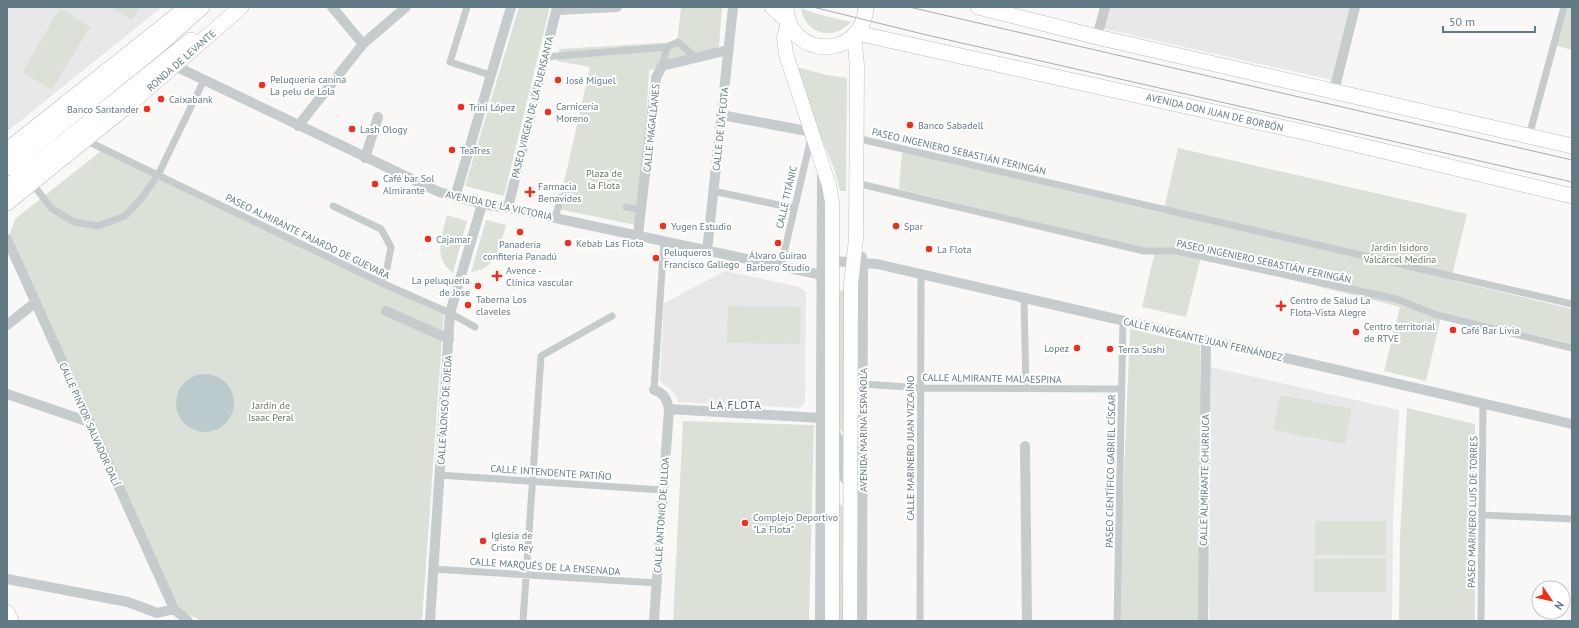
<svg xmlns="http://www.w3.org/2000/svg" width="1579" height="628" font-family="'PT Sans',sans-serif">
	<style>
		.built { fill: #e7e8e7 }
		.green { fill: #dbe1d6 }
		.water { fill: #bbcbcd }
		.lines { fill: none; stroke-linecap: round; stroke-linejoin: round }
		.secondary-casing { stroke: #b8bfc3; stroke-width: 15 }
		.primary-casing { stroke: #b6bdc0; stroke-width: 16 }
		.pedestrian { stroke: #c6cbce; stroke-width: 7 }
		.minor { stroke: #c6cbce; stroke-width: 10 }
		.secondary { stroke: #fff; stroke-width: 14 }
		.primary { stroke: #fff; stroke-width: 15 }
		.tram { stroke: #a4aeb2; stroke-width: 1 }
		.poi-dot { fill: #f52c19; stroke: #fff; stroke-width: 1.5 }
		.labels { text-anchor: middle; stroke-width: 4; stroke-linejoin: round; paint-order: stroke }
		.street-label { font-size: 10px; fill: #617a84; stroke: #fff }
		.poi-label { font-size: 10px; fill: #617a84; stroke: #fff; text-anchor: start }
		.park-label { font-size: 10px; fill: #697a60; stroke: #fff }
		.neighbourhood-label { font-size: 11px; letter-spacing: 1px; fill: #53666e; stroke: #fff }
	</style>
	<rect width="100%" height="100%" fill="#f9f8f6"/>
	<path class="built" d="M 7,7 L 162,7 L 9,130 L 7,130 Z
		M 1105,7 L 1355,7 L 1336,81 L 1100,28 Z
		M 725,271 L 800,287 L 806,292 L 805,402 L 800,408 L 678,402 L 675,394 L 660,381 L 664,303 Z
		M 1211,367 L 1399,410 L 1393,519 L 1392,621 L 1209,621 Z"/>
	<path class="green" d="M 110,7 L 140,7 L 132,20 Z
		M 519,7 L 550,7 L 504,196 L 465,186 Z
		M 681,7 L 722,7 L 719,47 L 649,71 L 640,226 L 558,209 L 590,67 L 557,61 L 559,49 L 677,42 Z
		M 1564,7 L 1572,7 L 1572,50 L 1554,45 Z
		M 60,8 L 90,27 L 52,90 L 22,72 Z
		M 801,8 L 817,14 L 851,22 C 833,42 805,34 801,8 Z
		M 797,67 L 826,75 L 847,78 L 846,191 L 840,191 L 834,168 L 819,133 Z
		M 106,147 L 444,310 L 422,621 L 202,621 L 183,612 L 174,599 L 10,234 L 15,219 Z
		M 1178,148 L 1467,214 L 1451,280 L 1572,309 L 1572,344 L 1442,313 L 1426,381 L 1384,371 L 1400,307 L 1201,257 L 1186,317 L 1142,307 L 1155,251 L 899,189 L 902,152 L 1163,213 Z
		M 447,215 L 467,221 L 453,273 C 432,258 442,235 447,215 Z
		M 486,220 L 506,225 C 500,245 497,269 471,272 Z
		M 846,290 L 845,434 L 838,429 L 839,291 Z
		M 728,306 L 801,307 L 800,344 L 727,343 Z
		M 1130,329 L 1200,345 L 1205,621 L 1118,621 Z
		M 1280,395 L 1352,409 L 1345,444 L 1273,430 Z
		M 1407,408 L 1475,424 L 1475,621 L 1399,621 L 1400,537 Z
		M 683,421 L 814,425 L 809,621 L 673,621 Z
		M 838,502 L 845,508 L 845,621 L 838,621 Z
		M 1315,521 L 1386,521 L 1386,555 L 1315,555 Z
		M 1386,558 L 1386,592 L 1314,592 L 1314,559 Z"/>
	<path class="water" d="M176 403a29 29 0 1 1 58 0a29 29 0 1 1-58 0Z"/>
	<g class="lines">
		<defs>
			<path id="secondary" d="M 788,21 L 784,38 L 786,54 L 829,185 L 832,202 L 832,621
				M 850,621 L 851,284 L 856,239 L 857,65 L 854,36"/>
			<path id="primary" d="M 772,7 L 788,21
				M 786,7 C 788,60 863,60 866,7
				M 978,7 L 1097,37 L 1572,146
				M 857,33 L 1308,133 L 1572,196
				M 7,150 L 187,7
				M 7,168 L 156,48 L 202,7
				M 7,187 L 191,40
				M 7,203 L 131,103 L 241,7
				M 7,612 L 11,621"/>
		</defs>
		<use href="#secondary" class="secondary-casing"/>
		<use href="#primary" class="primary-casing"/>
		<path class="pedestrian" d="M 467,7 L 450,62 L 490,75
			M 667,47 L 678,42 L 695,57
			M 545,57 L 667,47 L 662,66
			M 1529,136 L 1564,7
			M 856,138 L 1572,304
			M 85,140 L 384,284 L 450,313 L 475,327
			M 32,183 L 51,208 L 74,222 L 98,226 L 125,216 L 141,199 L 158,175 L 204,80
			M 856,183 L 1144,251 L 1177,251 L 1396,299 L 1437,315 L 1572,348
			M 713,191 L 793,208
			M 333,206 L 381,229 L 391,247 L 384,284
			M 626,207 L 641,210
			M 555,218 L 561,197
			M 781,266 L 811,138
			M 1024,298 L 1026,389
			M 863,384 L 920,388 L 1121,389
			M 654,390 L 664,241
			M 439,475 L 662,490
			M 1482,515 L 1572,519
			M 433,569 L 657,583
			M 523,621 L 541,356 L 612,316
			M 920,621 L 921,275
			M 1117,621 L 1123,321
			M 1481,621 L 1483,404"/>
		<path class="minor" d="M 332,7 L 363,44
			M 557,10 L 617,7
			M 1097,37 L 1105,7
			M 175,66 L 439,192 L 482,204 L 508,208 L 822,275
			M 1334,91 L 1355,7
			M 721,115 L 812,132
			M 298,126 L 363,44 L 406,7
			M 365,158 L 378,117
			M 455,197 L 511,7
			M 508,208 L 557,7
			M 638,235 L 656,78 L 662,66 L 728,50
			M 7,239 L 174,609 L 188,621
			M 707,251 L 733,7
			M 862,257 L 863,262 L 862,621
			M 833,261 L 877,264 L 1572,424
			M 386,311 L 449,339
			M 7,325 L 36,302
			M 654,390 C 664,393 667,399 669,409
			M 7,394 L 89,422
			M 1025,446 L 1027,621
			M 7,579 L 128,602 L 157,613 L 174,609
			M 430,621 L 450,313 L 482,204
			M 654,621 L 669,409 L 821,418 C 846,440 841,449 845,479
			M 820,621 L 822,175
			M 1203,621 L 1206,340"/>
		<use href="#secondary" class="secondary"/>
		<use href="#primary" class="primary"/>
		<path class="tram" d="M 813,7 L 931,36 L 1572,182
			M 909,7 L 1572,160"/>
	</g>
	<g class="poi-dot">
		<circle cx="558" cy="80" r="4"/>
		<circle cx="262" cy="85" r="4"/>
		<circle cx="161" cy="99" r="4"/>
		<circle cx="461" cy="107" r="4"/>
		<circle cx="147" cy="109" r="4"/>
		<circle cx="548" cy="112" r="4"/>
		<circle cx="910" cy="125" r="4"/>
		<circle cx="352" cy="129" r="4"/>
		<circle cx="452" cy="150" r="4"/>
		<circle cx="375" cy="184" r="4"/>
		<path d="M528 186h4v4h4v4h-4v4h-4v-4h-4v-4h4z"/>
		<circle cx="663" cy="226" r="4"/>
		<circle cx="896" cy="226" r="4"/>
		<circle cx="520" cy="232" r="4"/>
		<circle cx="428" cy="239" r="4"/>
		<circle cx="568" cy="243" r="4"/>
		<circle cx="778" cy="243" r="4"/>
		<circle cx="929" cy="249" r="4"/>
		<circle cx="656" cy="258" r="4"/>
		<path d="M495 270h4v4h4v4h-4v4h-4v-4h-4v-4h4z"/>
		<circle cx="478" cy="286" r="4"/>
		<circle cx="468" cy="305" r="4"/>
		<path d="M1279 300h4v4h4v4h-4v4h-4v-4h-4v-4h4z"/>
		<circle cx="1453" cy="330" r="4"/>
		<circle cx="1356" cy="332" r="4"/>
		<circle cx="1077" cy="348" r="4"/>
		<circle cx="1110" cy="349" r="4"/>
		<circle cx="745" cy="523" r="4"/>
		<circle cx="483" cy="541" r="4"/>
	</g>
	<g class="labels">
		<g class="street-label">
			<text transform="translate(181 60) rotate(-41)" y="4">RONDA DE LEVANTE</text>
			<text transform="translate(532 107) rotate(-76)" y="4">PASEO VIRGEN DE LA FUENSANTA</text>
			<text transform="translate(1215 112) rotate(13)" y="4">AVENIDA DON JUAN DE BORBÓN</text>
			<text transform="translate(651 128) rotate(-84)" y="4">CALLE MAGALLANES</text>
			<text transform="translate(720 129) rotate(-84)" y="4">CALLE DE LA FLOTA</text>
			<text transform="translate(959 151) rotate(13)" y="4">PASEO INGENIERO SEBASTIÁN FERINGÁN</text>
			<text transform="translate(786 197) rotate(-77)" y="4">CALLE TITÁNIC</text>
			<text transform="translate(499 205) rotate(12)" y="4">AVENIDA DE LA VICTORIA</text>
			<text transform="translate(308 236) rotate(26)" y="4">PASEO ALMIRANTE FAJARDO DE GUEVARA</text>
			<text transform="translate(1264 261) rotate(12)" y="4">PASEO INGENIERO SEBASTIÁN FERINGÁN</text>
			<text transform="translate(1203 339) rotate(13)" y="4">CALLE NAVEGANTE JUAN FERNÁNDEZ</text>
			<text transform="translate(992 378) rotate(1)" y="4">CALLE ALMIRANTE MALAESPINA</text>
			<text transform="translate(444 410) rotate(-86)" y="4">CALLE ALONSO DE OJEDA</text>
			<text transform="translate(90 424) rotate(66)" y="4">CALLE PINTOR SALVADOR DALÍ</text>
			<text transform="translate(863 430) rotate(-90)" y="4">AVENIDA MARINA ESPAÑOLA</text>
			<text transform="translate(910 448) rotate(-90)" y="4">CALLE MARINERO JUAN VIZCAÍNO</text>
			<text transform="translate(1110 471) rotate(-89)" y="4">PASEO CIENTÍFICO GABRIEL CÍSCAR</text>
			<text transform="translate(551 472) rotate(4)" y="4">CALLE INTENDENTE PATIÑO</text>
			<text transform="translate(1204 480) rotate(-89)" y="4">CALLE ALMIRANTE CHURRUCA</text>
			<text transform="translate(1472 512) rotate(-89)" y="4">PASEO MARINERO LUIS DE TORRES</text>
			<text transform="translate(661 515) rotate(-86)" y="4">CALLE ANTONIO DE ULLOA</text>
			<text transform="translate(545 566) rotate(4)" y="4">CALLE MARQUÉS DE LA ENSENADA</text>
		</g>
		<g class="poi-label">
			<text x="270" y="83">Peluquería canina<tspan x="270" dy="12">La pelu de Lola</tspan></text>
			<text x="566" y="84">José Miguel</text>
			<text x="169" y="103">Caixabank</text>
			<text x="556" y="110">Carnicería<tspan x="556" dy="12">Moreno</tspan></text>
			<text x="469" y="111">Trini López</text>
			<text x="139" y="113" text-anchor="end">Banco Santander</text>
			<text x="918" y="129">Banco Sabadell</text>
			<text x="360" y="133">Lash Ology</text>
			<text x="460" y="154">TeaTres</text>
			<text x="383" y="182">Café bar Sol<tspan x="383" dy="12">Almirante</tspan></text>
			<text x="538" y="190">Farmacia<tspan x="538" dy="12">Benavides</tspan></text>
			<text x="671" y="230">Yugen Estudio</text>
			<text x="904" y="230">Spar</text>
			<text x="436" y="243">Cajamar</text>
			<text x="576" y="247">Kebab Las Flota</text>
			<text x="520" y="248" text-anchor="middle">Panadería<tspan x="520" dy="12">confitería Panadú</tspan></text>
			<text x="937" y="253">La Flota</text>
			<text x="664" y="256">Peluqueros<tspan x="664" dy="12">Francisco Gallego</tspan></text>
			<text x="778" y="259" text-anchor="middle">Álvaro Guirao<tspan x="778" dy="12">Barbero Studio</tspan></text>
			<text x="506" y="274">Avence -<tspan x="506" dy="12">Clínica vascular</tspan></text>
			<text x="470" y="284" text-anchor="end">La peluquería<tspan x="470" dy="12">de Jose</tspan></text>
			<text x="476" y="303">Taberna Los<tspan x="476" dy="12">claveles</tspan></text>
			<text x="1290" y="304">Centro de Salud La<tspan x="1290" dy="12">Flota-Vista Alegre</tspan></text>
			<text x="1364" y="330">Centro territorial<tspan x="1364" dy="12">de RTVE</tspan></text>
			<text x="1461" y="334">Café Bar Livia</text>
			<text x="1069" y="352" text-anchor="end">Lopez</text>
			<text x="1118" y="353">Terra Sushi</text>
			<text x="753" y="521">Complejo Deportivo<tspan x="753" dy="12">"La Flota"</tspan></text>
			<text x="491" y="539">Iglesia de<tspan x="491" dy="12">Cristo Rey</tspan></text>
		</g>
		<g class="park-label">
			<text x="604" y="177">Plaza de<tspan x="604" dy="12">la Flota</tspan></text>
			<text x="1400" y="251">Jardin Isidoro<tspan x="1400" dy="12">Valcárcel Medina</tspan></text>
			<text x="271" y="409">Jardín de<tspan x="271" dy="12">Isaac Peral</tspan></text>
		</g>
		<g class="neighbourhood-label">
			<text x="736" y="409">LA FLOTA</text>
		</g>
	</g>
	<rect width="1579" height="628" fill="none" stroke="#617a84" stroke-width="16"/>
	<g transform="translate(1551 600) rotate(124)"><circle r="19" fill="#ffffff" stroke="#c0cace"/>
	<path d="M0-3L7 15L0 10L-7 15Z" fill="#f52c19"/>
	<text y="-6" font-size="11" font-weight="bold" text-anchor="middle" fill="#617a84">N</text>
	</g>
	<path d="M1443 26v6h92v-6" fill="none" stroke="#617a84" stroke-width="2"/>
	<text x="1449" y="26" font-size="12" fill="#617a84" stroke="#ffffff" stroke-width="3" paint-order="stroke">50 m</text>
</svg>
